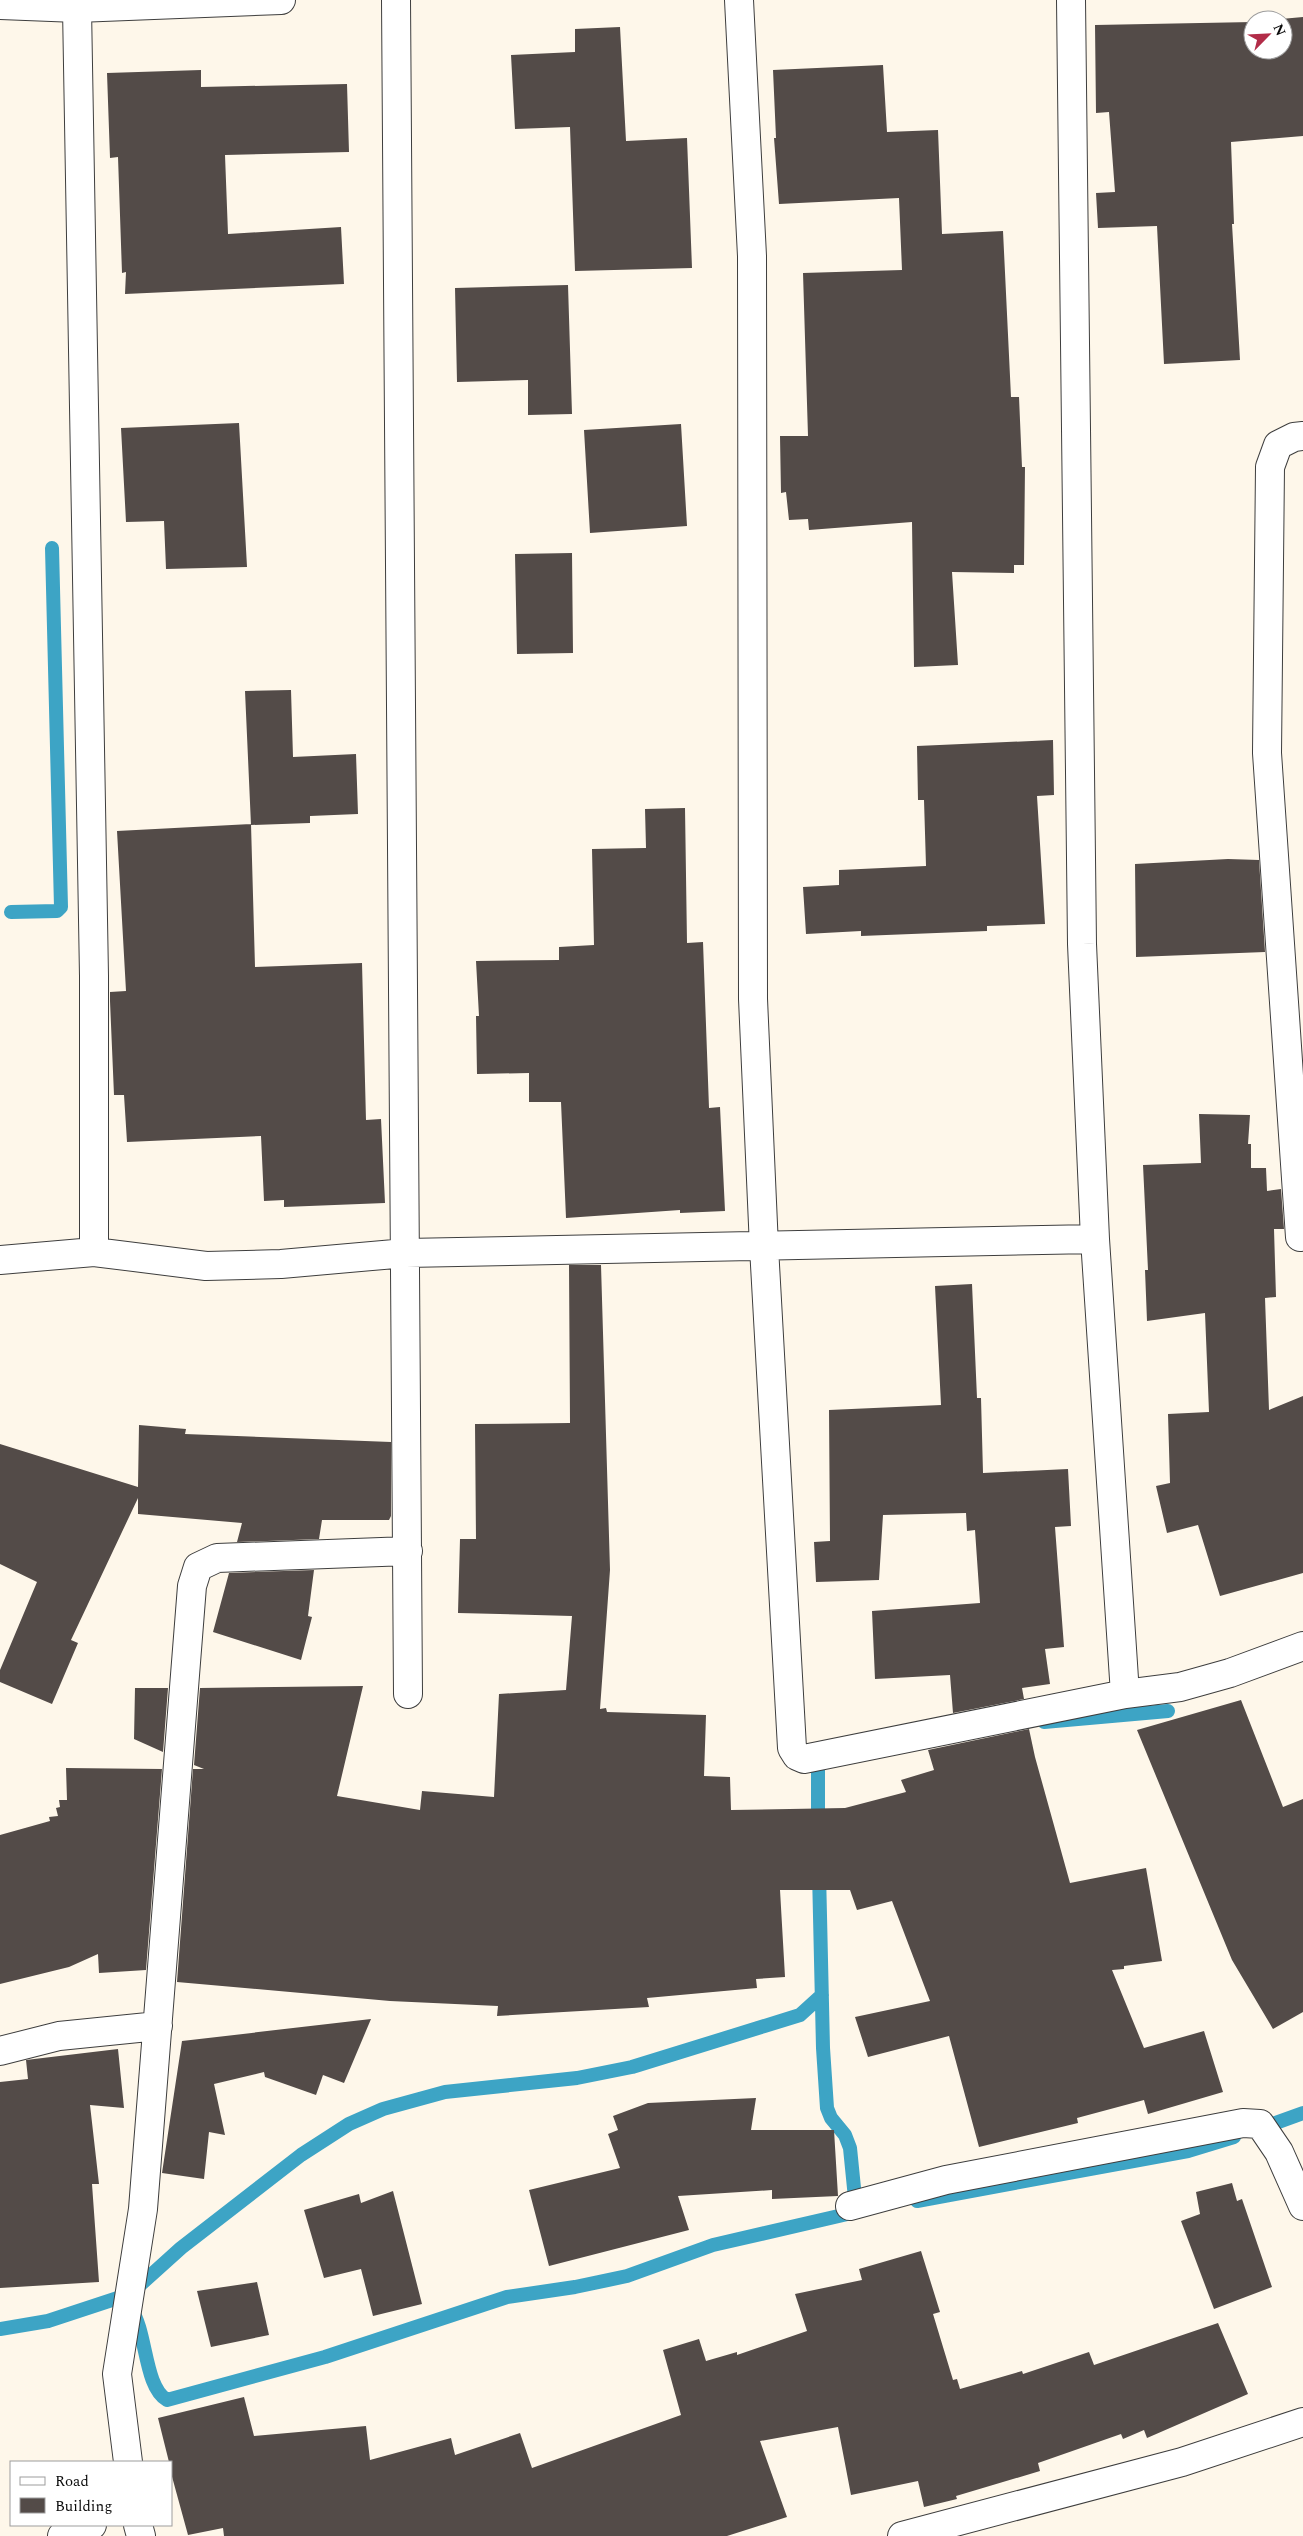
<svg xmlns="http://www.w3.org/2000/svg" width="1303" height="2536" font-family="Spectral,serif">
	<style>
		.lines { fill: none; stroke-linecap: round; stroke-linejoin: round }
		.stream { stroke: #3da4c5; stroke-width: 14 }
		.building { fill: #534b48 }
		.street-casing { stroke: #3e3e3e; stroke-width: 30 }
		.street { stroke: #fff; stroke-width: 28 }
	</style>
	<rect width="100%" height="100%" fill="#fef7ea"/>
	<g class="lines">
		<path class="stream" d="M 11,912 L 57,911 L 61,907 L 52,548
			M 1044,1722 L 1168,1711
			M 818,1825 L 818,1752
			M 819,1872 L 823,2048 L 827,2108 L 831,2118 L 845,2135 L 850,2148 L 856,2208
			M 1259,2129 L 1303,2113
			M 917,2201 L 1188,2151 L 1234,2137
			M 131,2309 C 147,2331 144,2387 167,2400 L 325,2357 L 507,2297 L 575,2287 L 627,2276 L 713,2245 L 856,2212
			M 0,2329 L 48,2321 L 130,2294 L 181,2248 L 301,2155 L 349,2124 L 383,2109 L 445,2092 L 577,2078 L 632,2067 L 800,2015 L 822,1995"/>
	</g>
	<path class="building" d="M 1303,17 L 1303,136 L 1231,142 L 1234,224 L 1232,224 L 1240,360 L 1164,364 L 1157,226 L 1098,228 L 1096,193 L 1115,192 L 1109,112 L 1096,113 L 1095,25 L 1253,22 L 1253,50 L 1283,50 L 1283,20 L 1270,20 Z
		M 620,27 L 626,141 L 687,138 L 692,268 L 575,271 L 570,127 L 515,129 L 511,55 L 575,52 L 575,29 Z
		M 883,65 L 887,132 L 938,130 L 942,234 L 1003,231 L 1011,397 L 1019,397 L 1022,467 L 1025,467 L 1024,565 L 1014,565 L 1014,573 L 952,572 L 958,665 L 914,667 L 912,522 L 809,530 L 808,519 L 789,520 L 786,492 L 781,493 L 780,436 L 808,436 L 803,273 L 902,270 L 899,198 L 779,204 L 774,138 L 776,138 L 773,70 Z
		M 201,70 L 201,87 L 347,84 L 349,152 L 225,155 L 228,234 L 341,227 L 344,284 L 125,294 L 126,272 L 122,273 L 118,157 L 110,158 L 107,73 Z
		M 568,285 L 572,414 L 528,415 L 528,380 L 457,382 L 455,288 Z
		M 239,423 L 247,567 L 166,569 L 164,521 L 126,522 L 121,428 Z
		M 681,424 L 687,526 L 590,533 L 584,430 Z
		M 572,553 L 573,653 L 517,654 L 515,554 Z
		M 291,690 L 293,757 L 356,754 L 358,814 L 310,816 L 310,823 L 251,825 L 245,691 Z
		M 1053,740 L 1054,795 L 1037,796 L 1045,924 L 987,926 L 987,931 L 861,936 L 861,931 L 806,934 L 803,887 L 839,885 L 839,870 L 926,866 L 924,800 L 918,800 L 917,746 Z
		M 685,808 L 687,943 L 703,942 L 709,1108 L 720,1107 L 725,1211 L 680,1213 L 680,1210 L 566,1218 L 561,1102 L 529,1102 L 529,1073 L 477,1074 L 476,1016 L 479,1016 L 476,961 L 559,960 L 559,947 L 594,945 L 592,849 L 646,848 L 645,809 Z
		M 251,824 L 255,967 L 362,963 L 366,1120 L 381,1119 L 385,1203 L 284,1207 L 284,1200 L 264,1201 L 261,1136 L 127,1142 L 124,1095 L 114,1095 L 110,1001 L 110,992 L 126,991 L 117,831 Z
		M 1228,859 L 1259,860 L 1265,952 L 1136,957 L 1135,864 Z
		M 1199,1114 L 1250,1115 L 1248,1144 L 1251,1144 L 1251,1168 L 1266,1168 L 1267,1191 L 1281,1189 L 1284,1229 L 1274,1229 L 1276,1297 L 1265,1298 L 1269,1410 L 1303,1396 L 1303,1573 L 1220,1596 L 1198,1525 L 1167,1533 L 1156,1486 L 1170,1483 L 1168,1414 L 1209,1412 L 1205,1313 L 1147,1321 L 1145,1270 L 1148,1270 L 1143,1165 L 1201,1163 Z
		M 569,1265 L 601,1265 L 610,1570 L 600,1709 L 606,1708 L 607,1712 L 706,1715 L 704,1776 L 730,1777 L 731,1810 L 845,1808 L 906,1792 L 901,1780 L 934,1770 L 928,1750 L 1029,1729 L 1035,1757 L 1070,1883 L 1146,1868 L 1162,1961 L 1124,1966 L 1124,1969 L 1112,1970 L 1144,2048 L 1204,2031 L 1223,2092 L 1148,2114 L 1144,2100 L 1077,2118 L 1078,2123 L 979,2147 L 949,2036 L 868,2057 L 855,2017 L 930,2001 L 892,1901 L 857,1910 L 850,1890 L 780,1890 L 785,1977 L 756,1979 L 757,1988 L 647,1998 L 649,2007 L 497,2016 L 498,2006 L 390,2001 L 177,1982 L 193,1769 L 204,1769 L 194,1765 L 200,1688 L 363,1686 L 337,1796 L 420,1810 L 422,1791 L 494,1797 L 499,1694 L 566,1690 L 572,1616 L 458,1613 L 460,1539 L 476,1539 L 475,1424 L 570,1423 Z
		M 972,1284 L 977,1398 L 981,1398 L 983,1473 L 1068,1469 L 1071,1526 L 1055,1527 L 1064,1647 L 1045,1649 L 1050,1684 L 1022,1688 L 1024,1699 L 953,1713 L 950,1675 L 875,1679 L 872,1611 L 980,1603 L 975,1530 L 967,1531 L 966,1513 L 883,1515 L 879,1580 L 816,1582 L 814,1542 L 830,1541 L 829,1410 L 941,1405 L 935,1286 Z
		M 139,1425 L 186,1429 L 185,1434 L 391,1442 L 391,1516 L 389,1520 L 322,1520 L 319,1539 L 237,1542 L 242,1523 L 138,1514 L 138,1498 L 71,1640 L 78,1643 L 52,1704 L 0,1682 L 0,1670 L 37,1582 L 0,1564 L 0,1444 L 138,1487 Z
		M 314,1570 L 308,1616 L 312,1617 L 301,1660 L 213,1632 L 229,1573 Z
		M 135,1688 L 168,1688 L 163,1752 L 134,1739 Z
		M 1241,1700 L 1283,1807 L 1303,1799 L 1303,2012 L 1273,2029 L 1232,1960 L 1137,1730 Z
		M 66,1768 L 162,1769 L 146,1970 L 99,1973 L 98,1954 L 69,1967 L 0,1984 L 0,1835 L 50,1821 L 49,1817 L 58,1816 L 56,1808 L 60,1807 L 59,1800 L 67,1800 Z
		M 371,2019 L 344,2083 L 323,2075 L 316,2095 L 265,2077 L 264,2072 L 214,2084 L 225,2135 L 209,2132 L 204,2179 L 162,2173 L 182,2041 Z
		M 118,2049 L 124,2108 L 90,2105 L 99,2184 L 92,2184 L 99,2282 L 0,2288 L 0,2082 L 28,2079 L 26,2060 Z
		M 756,2098 L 751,2130 L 834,2130 L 838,2196 L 772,2199 L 772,2190 L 678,2196 L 689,2230 L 549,2266 L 529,2190 L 620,2168 L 608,2134 L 618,2130 L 613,2116 L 648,2103 Z
		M 1232,2183 L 1237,2201 L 1242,2199 L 1272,2287 L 1214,2309 L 1181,2221 L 1200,2214 L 1196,2192 Z
		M 393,2191 L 422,2304 L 373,2316 L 361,2269 L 324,2278 L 304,2210 L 359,2194 L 361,2203 Z
		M 921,2251 L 940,2312 L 933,2314 L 953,2380 L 957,2379 L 960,2389 L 1022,2371 L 1023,2374 L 1089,2352 L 1094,2365 L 1218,2323 L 1248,2394 L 1147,2438 L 1144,2430 L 1123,2439 L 1121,2434 L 1038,2463 L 1040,2471 L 956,2496 L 957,2499 L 924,2507 L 918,2481 L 851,2495 L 838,2427 L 760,2441 L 787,2517 L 727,2536 L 224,2536 L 223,2528 L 188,2535 L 171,2473 L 171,2462 L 169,2462 L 158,2418 L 244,2397 L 254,2436 L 366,2426 L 370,2460 L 451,2438 L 455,2455 L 520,2433 L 532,2468 L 681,2415 L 663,2350 L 699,2339 L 706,2361 L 737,2352 L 737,2355 L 807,2331 L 795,2294 L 862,2280 L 859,2269 Z
		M 257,2282 L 269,2335 L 211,2347 L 197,2291 Z"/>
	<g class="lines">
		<defs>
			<path id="street" d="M 396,0 L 408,1694
				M 739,0 L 752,256 L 753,999 L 764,1247 L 792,1748 L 797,1756 L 804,1759 L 1125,1694 L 1180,1687 L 1230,1673 L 1303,1646
				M 1071,0 L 1082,944 L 1095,1239 L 1125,1694
				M 0,5 L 77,8 L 281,0
				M 77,8 L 94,976 L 94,1252 L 206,1266 L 281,1264 L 406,1253 L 1095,1239
				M 1300,1237 L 1267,753 L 1270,467 L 1278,445 L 1294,437 L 1303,436
				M 0,1260 L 94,1252
				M 0,2051 L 59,2036 L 158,2026
				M 850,2206 L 946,2180 L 1243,2123 L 1260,2124 L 1279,2152 L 1303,2206
				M 128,2462 L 117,2374 L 143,2209 L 192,1586 L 198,1567 L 217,1558 L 408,1551
				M 138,2525 L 141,2536
				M 62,2536 L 92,2525
				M 902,2536 L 1182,2462 L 1303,2422"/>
		</defs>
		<use href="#street" class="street-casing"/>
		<use href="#street" class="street"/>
	</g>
	<rect x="10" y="2461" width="162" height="65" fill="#ffffff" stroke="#9d9d9d"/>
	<rect x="20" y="2477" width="25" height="8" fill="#ffffff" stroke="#9d9d9d"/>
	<text x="55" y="2486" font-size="15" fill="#0b0b0b">Road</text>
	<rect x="20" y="2498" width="25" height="15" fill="#534b48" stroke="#9d9d9d"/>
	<text x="55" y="2511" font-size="15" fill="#0b0b0b">Building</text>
	<g transform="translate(1268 35) rotate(66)"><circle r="24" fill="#ffffff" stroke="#9d9d9d"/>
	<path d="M0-4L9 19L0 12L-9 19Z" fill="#b22c48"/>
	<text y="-8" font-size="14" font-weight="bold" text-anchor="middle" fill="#0b0b0b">N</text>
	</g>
</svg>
